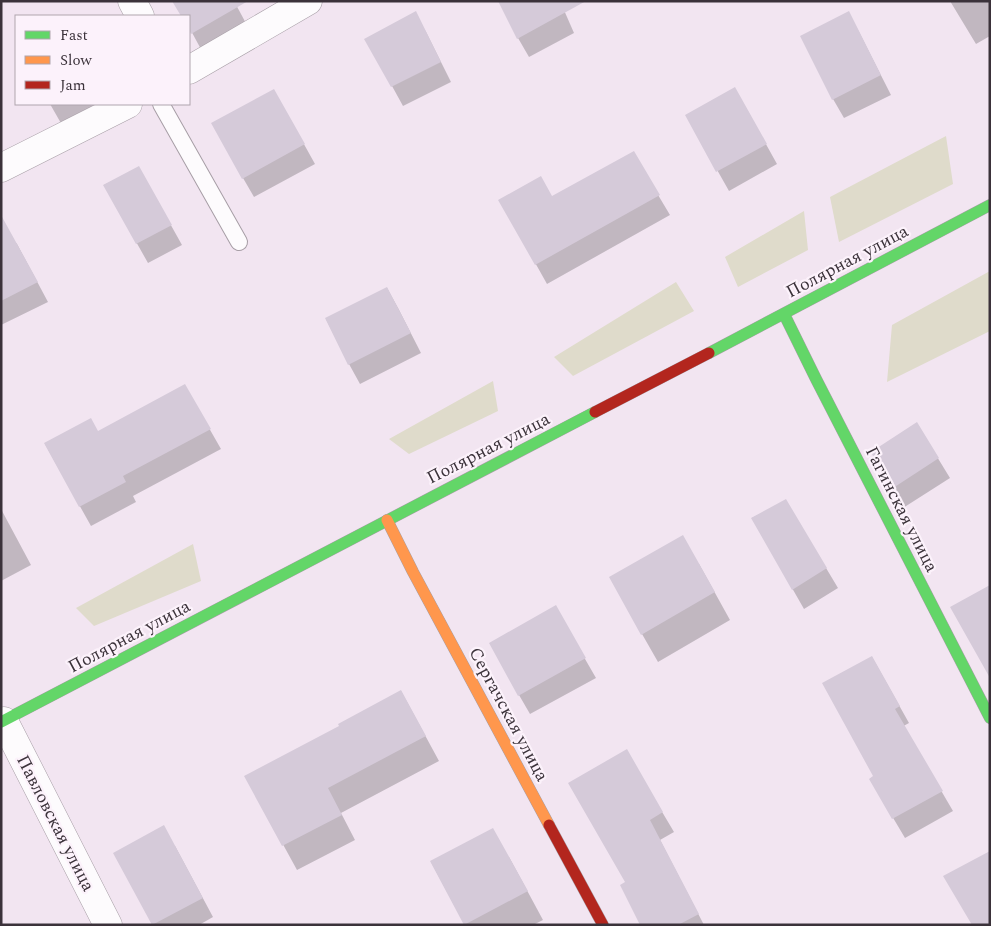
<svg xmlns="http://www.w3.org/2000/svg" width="991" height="926" font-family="Spectral,serif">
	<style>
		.green { fill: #dfdbcb }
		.shadow { fill: #0003 }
		.building { fill: #d5cad9 }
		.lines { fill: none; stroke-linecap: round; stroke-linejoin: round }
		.lane-casing { stroke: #a79ea6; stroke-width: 18 }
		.street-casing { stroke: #a79ea6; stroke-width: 29 }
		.fast-casing { stroke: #a79ea6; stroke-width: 12 }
		.slow-casing { stroke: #a79ea6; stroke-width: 12 }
		.jam-casing { stroke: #a79ea6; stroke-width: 12 }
		.lane { stroke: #fdfbfd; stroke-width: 16 }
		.street { stroke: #fdfbfd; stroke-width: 28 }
		.fast { stroke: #63d668; stroke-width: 11 }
		.slow { stroke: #ff974d; stroke-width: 11 }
		.jam { stroke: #b3261e; stroke-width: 11 }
		.labels { text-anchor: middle; stroke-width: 4.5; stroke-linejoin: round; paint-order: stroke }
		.street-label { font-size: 18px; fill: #3b323a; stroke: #fcf2fb }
	</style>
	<rect width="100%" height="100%" fill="#f2e5f1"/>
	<path class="green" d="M 946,136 L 953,184 L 839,242 L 830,197 Z
		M 804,211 L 808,250 L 738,287 L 725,257 Z
		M 990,271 L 990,331 L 887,382 L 892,325 Z
		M 676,282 L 694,311 L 573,376 L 554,357 Z
		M 493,381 L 498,411 L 409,454 L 389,439 Z
		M 193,544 L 201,581 L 94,626 L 76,608 Z"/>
	<path class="shadow" d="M 174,1 L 234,1 L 248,27 L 203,53 L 189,27 L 189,16 L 182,16 Z
		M 560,1 L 574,33 L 529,57 L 518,38 Z
		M 950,1 L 990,1 L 990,36 L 976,44 Z
		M 848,12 L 859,32 L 891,95 L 844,118 L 833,99 Z
		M 415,13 L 426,32 L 451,82 L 403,106 L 392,86 Z
		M 50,104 L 101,104 L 62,125 Z
		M 746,108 L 777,164 L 729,191 L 686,115 Z
		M 285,110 L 315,164 L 254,197 L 243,178 Z
		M 633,153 L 670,215 L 547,284 L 500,200 L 551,198 Z
		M 139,168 L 182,245 L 148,263 L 104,185 Z
		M 1,227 L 17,244 L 48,302 L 1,325 Z
		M 387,288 L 398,308 L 421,353 L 360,384 L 349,364 L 326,319 Z
		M 185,386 L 221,449 L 133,496 L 136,502 L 91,526 L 45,444 L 98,433 Z
		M 917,424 L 950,478 L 903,508 L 873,452 Z
		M 786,501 L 838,588 L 804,609 L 752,518 Z
		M 1,509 L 31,565 L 1,581 Z
		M 699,564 L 730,620 L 658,662 L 642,634 Z
		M 566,626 L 596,678 L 530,714 L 519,695 Z
		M 872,657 L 909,723 L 860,750 Z
		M 401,691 L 439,761 L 341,813 L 355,840 L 297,870 L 246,777 L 341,727 Z
		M 915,746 L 953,811 L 905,838 L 870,779 Z
		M 626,751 L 674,832 L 660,840 L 704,925 L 642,925 L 627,883 Z
		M 175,846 L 213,917 L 199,925 L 154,925 L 115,854 Z
		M 509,857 L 543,920 L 533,925 L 465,925 L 431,862 Z"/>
	<path class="building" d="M 172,1 L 248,1 L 191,34 L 189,30 L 189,16 L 181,16 Z
		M 498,1 L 586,1 L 517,39 Z
		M 416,11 L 441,62 L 391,87 L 364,39 Z
		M 849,11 L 881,75 L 832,100 L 800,36 Z
		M 735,87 L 767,144 L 716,172 L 685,115 Z
		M 274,89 L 305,144 L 242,179 L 211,123 Z
		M 634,151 L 660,195 L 535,265 L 498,200 L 541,176 L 552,196 Z
		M 139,166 L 172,225 L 136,244 L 103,185 Z
		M 1,215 L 38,282 L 1,301 Z
		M 387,287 L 411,333 L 348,365 L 325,318 Z
		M 185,384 L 211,429 L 123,476 L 126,482 L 79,507 L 44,443 L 91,418 L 98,431 Z
		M 917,422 L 939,458 L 890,490 L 871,452 Z
		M 786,499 L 827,568 L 792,590 L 751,518 Z
		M 683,535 L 715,592 L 641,635 L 609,577 Z
		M 990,585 L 990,678 L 950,607 Z
		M 556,605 L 586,658 L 518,696 L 489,643 Z
		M 872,656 L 900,706 L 895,709 L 943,791 L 892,819 L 869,779 L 873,776 L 822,683 Z
		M 401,690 L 426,736 L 328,788 L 342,815 L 282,846 L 244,776 L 339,726 L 338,724 Z
		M 627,749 L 663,812 L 650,820 L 699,914 L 678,925 L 640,925 L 620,885 L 625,882 L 568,783 Z
		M 164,825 L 203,898 L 152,925 L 113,853 Z
		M 493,828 L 528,891 L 464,925 L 430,861 Z
		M 990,851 L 990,925 L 972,925 L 943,876 Z"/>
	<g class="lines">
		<defs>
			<path id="lane" d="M 161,104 L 239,242"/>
			<path id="street" d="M 132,1 L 140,16
				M 189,70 L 308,1
				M 1,168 L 128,104
				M 4,721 L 108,925"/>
			<path id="fast" d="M 784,314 L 816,379 L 990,718
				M 709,353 L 990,205
				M 1,722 L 595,412"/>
			<path id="slow" d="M 387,520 L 413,572 L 549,825"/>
			<path id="jam" d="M 595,412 L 709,353
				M 549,825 L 603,925"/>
		</defs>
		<use href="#lane" class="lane-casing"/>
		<use href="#street" class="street-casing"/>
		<use href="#fast" class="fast-casing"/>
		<use href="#slow" class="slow-casing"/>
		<use href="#jam" class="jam-casing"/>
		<use href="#lane" class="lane"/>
		<use href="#street" class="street"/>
		<use href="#fast" class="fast"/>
		<use href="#slow" class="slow"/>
		<use href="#jam" class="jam"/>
	</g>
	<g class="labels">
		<g class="street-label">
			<text transform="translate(847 261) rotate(-28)" y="6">Полярная улица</text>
			<text transform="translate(488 448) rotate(-27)" y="6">Полярная улица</text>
			<text transform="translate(902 509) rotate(63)" y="6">Гагинская улица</text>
			<text transform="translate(129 636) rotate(-28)" y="6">Полярная улица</text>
			<text transform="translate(509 714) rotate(62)" y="6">Сергачская улица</text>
			<text transform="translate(56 823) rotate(63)" y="6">Павловская улица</text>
		</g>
	</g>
	<rect width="991" height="926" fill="none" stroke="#3b323a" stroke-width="5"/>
	<rect x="15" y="15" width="175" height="90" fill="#fcf2fb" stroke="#afa5ae"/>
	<rect x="25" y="31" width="25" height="8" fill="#63d668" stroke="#afa5ae"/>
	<text x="60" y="40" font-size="15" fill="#3b323a">Fast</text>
	<rect x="25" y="56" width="25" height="8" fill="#ff974d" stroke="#afa5ae"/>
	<text x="60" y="65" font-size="15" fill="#3b323a">Slow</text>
	<rect x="25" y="81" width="25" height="8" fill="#b3261e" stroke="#afa5ae"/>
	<text x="60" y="90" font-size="15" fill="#3b323a">Jam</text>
</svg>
